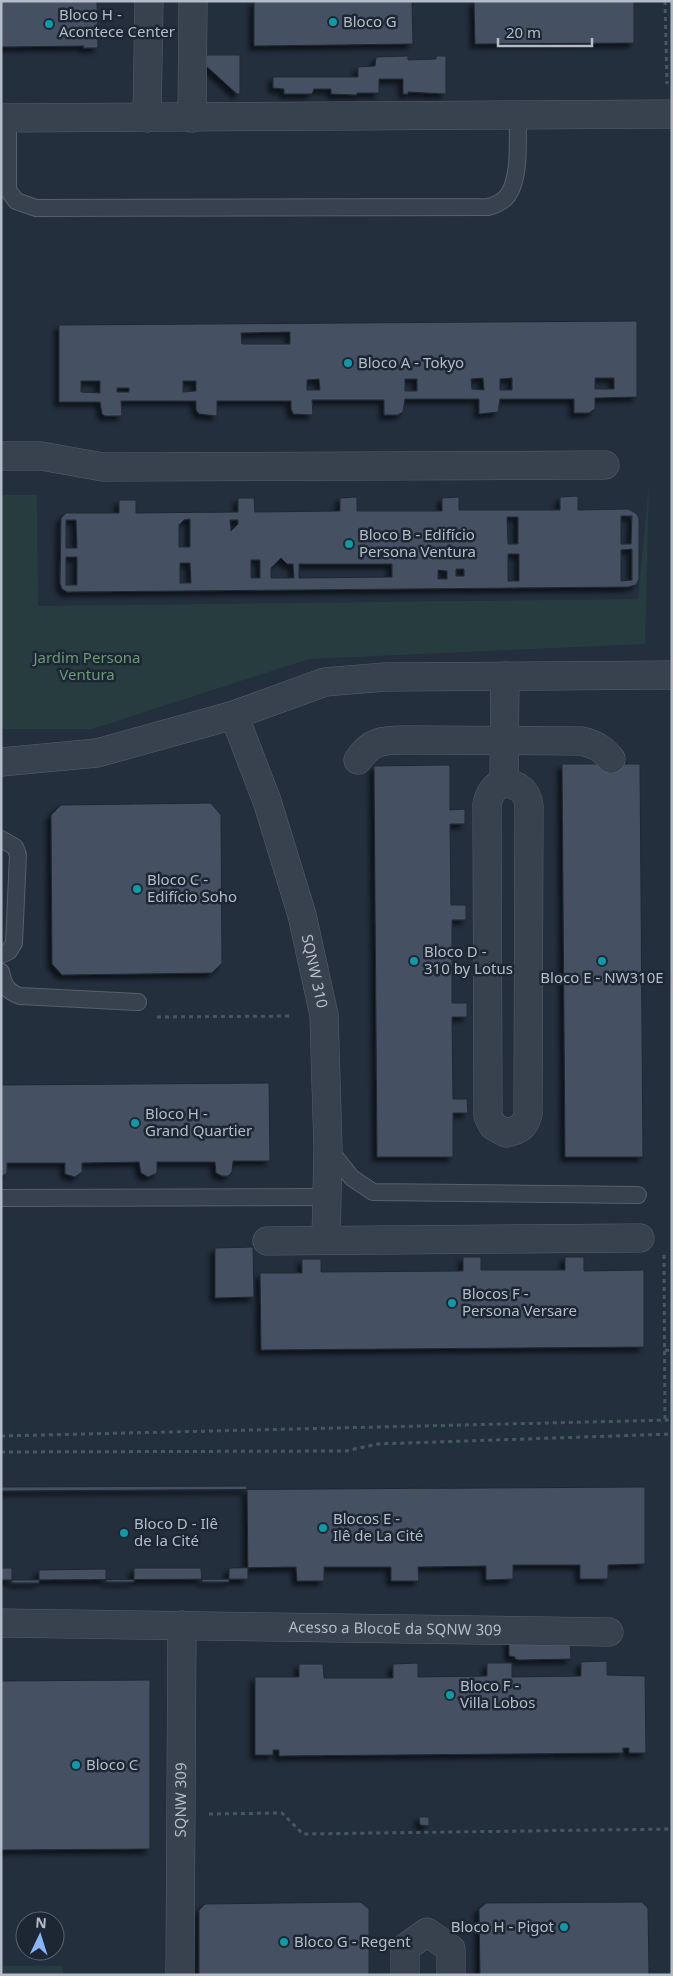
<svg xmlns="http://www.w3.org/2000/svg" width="673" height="1976" font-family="'Noto Sans',sans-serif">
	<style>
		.green { fill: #263c3f }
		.building { fill: #455162; stroke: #1f2835; fill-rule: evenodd; filter: url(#shadow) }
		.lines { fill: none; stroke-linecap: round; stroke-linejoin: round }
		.service-casing { stroke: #565f6c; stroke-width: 18 }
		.minor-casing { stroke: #565f6c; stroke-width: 29 }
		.path { stroke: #44595c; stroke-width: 3; stroke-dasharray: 4 4; stroke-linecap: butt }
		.service { stroke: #38414e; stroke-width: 16 }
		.minor { stroke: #38414e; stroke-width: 28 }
		.culture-dot { fill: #0f9aa8; stroke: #1d2633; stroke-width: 2 }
		.labels { text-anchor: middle; stroke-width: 5; stroke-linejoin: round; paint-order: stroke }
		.poi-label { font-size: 15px; fill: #b4bcc9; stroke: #1d2633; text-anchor: start }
		.park-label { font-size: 15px; fill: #6b9a76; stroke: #1d2633 }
		.street-label { font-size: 15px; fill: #b4bcc9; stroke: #1d2633 }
	</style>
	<defs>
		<filter id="shadow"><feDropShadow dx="-4.5" dy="4.5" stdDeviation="2.5" flood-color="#0009"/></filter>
	</defs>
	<rect width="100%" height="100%" fill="#242f3e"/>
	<path class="green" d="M 649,484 L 645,644 L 309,659 L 92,729 L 1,729 L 1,495 L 37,495 L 38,606 L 638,599 Z
		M 1,1966 L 63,1966 L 63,1975 L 1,1975 Z"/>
	<path class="building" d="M 1,1 L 97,1 L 98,48 L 83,48 L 84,46 L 1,47 Z
		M 254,1 L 412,1 L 413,44 L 254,46 Z
		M 474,1 L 634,1 L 634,43 L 475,44 Z
		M 194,55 L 240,55 L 240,94 L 237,94 Z
		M 408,56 L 408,60 L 436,59 L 436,56 L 446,56 L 446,94 L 408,92 L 408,94 L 403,94 L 403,79 L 379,79 L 379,93 L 357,93 L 357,95 L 331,94 L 331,89 L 314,89 L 312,94 L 284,94 L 284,89 L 273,88 L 273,77 L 358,77 L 358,67 L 375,66 L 376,57 Z
		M 637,321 L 637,397 L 595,398 L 595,409 L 589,413 L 574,413 L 574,399 L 500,399 L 498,412 L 479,414 L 479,399 L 405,399 L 403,412 L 398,415 L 384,415 L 384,400 L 312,400 L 313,415 L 293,414 L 291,409 L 291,401 L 217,401 L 217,416 L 199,414 L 196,410 L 196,401 L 121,401 L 122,416 L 105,416 L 102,414 L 100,402 L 59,402 L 59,325 ZM 290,332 L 290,344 L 242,344 L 241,333 ZM 483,378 L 484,390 L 472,389 L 471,379 ZM 512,378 L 512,390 L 500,390 L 500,379 ZM 595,378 L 614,378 L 614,389 L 595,389 ZM 319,379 L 320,390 L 307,390 L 307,380 ZM 405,379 L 417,379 L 417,391 L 405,391 ZM 81,381 L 100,381 L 100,393 L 81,392 ZM 183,381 L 196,381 L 196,391 L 183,392 ZM 117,388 L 129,388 L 129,392 L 117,392 Z
		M 578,496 L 578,510 L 628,509 L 636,513 L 639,518 L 639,579 L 636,585 L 628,587 L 67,592 L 62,589 L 60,583 L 61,518 L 66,513 L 119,513 L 119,500 L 136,500 L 136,513 L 238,512 L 238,498 L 254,498 L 255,512 L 340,511 L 340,498 L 357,497 L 357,511 L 442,511 L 442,498 L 459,497 L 459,510 L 560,510 L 560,497 ZM 621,516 L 632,516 L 631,544 L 621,544 ZM 507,517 L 518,517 L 518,544 L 508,544 ZM 190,519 L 190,547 L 179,547 L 179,525 L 184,520 ZM 66,520 L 76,520 L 77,548 L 66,548 ZM 230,520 L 238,520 L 238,524 L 231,531 ZM 632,549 L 632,580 L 621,581 L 621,550 ZM 508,554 L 519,554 L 519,581 L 508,581 ZM 66,557 L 77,557 L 77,585 L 66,585 ZM 281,558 L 287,564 L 293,564 L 294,578 L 271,578 L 271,568 ZM 251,560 L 260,560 L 260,578 L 251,578 ZM 180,563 L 190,563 L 191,583 L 180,583 ZM 299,564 L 392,564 L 392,577 L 299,578 ZM 456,569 L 464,569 L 464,576 L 456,576 ZM 438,570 L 447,571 L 447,579 L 438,579 Z
		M 562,764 L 640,764 L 643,1157 L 565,1157 Z
		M 450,765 L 450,810 L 465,809 L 465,824 L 450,824 L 451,905 L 466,905 L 466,920 L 452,920 L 452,1003 L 467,1003 L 467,1017 L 452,1017 L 453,1099 L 467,1099 L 468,1113 L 453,1113 L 453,1157 L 377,1157 L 374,766 Z
		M 211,803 L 221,815 L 222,963 L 212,973 L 62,975 L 52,964 L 51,815 L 61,805 Z
		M 269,1083 L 270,1161 L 233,1161 L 232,1172 L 228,1176 L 222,1176 L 216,1173 L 215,1162 L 157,1162 L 157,1173 L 148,1177 L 141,1173 L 139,1162 L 82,1163 L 82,1172 L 75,1177 L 65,1174 L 65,1163 L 7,1163 L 7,1173 L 1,1177 L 1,1085 Z
		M 253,1247 L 254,1297 L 215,1298 L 215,1248 Z
		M 463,1257 L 481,1257 L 481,1270 L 565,1270 L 565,1257 L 584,1257 L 584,1271 L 644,1270 L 644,1347 L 261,1350 L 260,1273 L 302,1273 L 302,1259 L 321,1259 L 321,1272 L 463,1271 Z
		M 247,1486 L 248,1579 L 1,1580 L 1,1487 Z
		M 645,1487 L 645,1564 L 608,1565 L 608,1579 L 580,1579 L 580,1565 L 513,1565 L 513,1579 L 486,1580 L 486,1566 L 418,1567 L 419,1581 L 391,1581 L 391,1567 L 324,1567 L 324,1581 L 297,1581 L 296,1567 L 229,1568 L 229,1582 L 202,1582 L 201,1568 L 134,1568 L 134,1582 L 106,1582 L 106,1569 L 39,1570 L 39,1583 L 12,1583 L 12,1568 L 1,1568 L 1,1491 Z
		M 570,1638 L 571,1659 L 519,1660 L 515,1659 L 515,1657 L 509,1656 L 509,1639 Z
		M 607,1661 L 607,1675 L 645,1676 L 646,1753 L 629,1753 L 629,1748 L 623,1748 L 623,1753 L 279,1756 L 279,1750 L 273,1750 L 273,1755 L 255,1755 L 255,1677 L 299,1677 L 299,1664 L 323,1664 L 324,1678 L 393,1678 L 393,1664 L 418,1663 L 418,1677 L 487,1676 L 487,1663 L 512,1663 L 512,1677 L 581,1676 L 581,1662 Z
		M 150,1680 L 150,1849 L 1,1850 L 1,1681 Z
		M 419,1817 L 429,1817 L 429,1826 L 420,1825 Z
		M 359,1902 L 362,1903 L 369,1909 L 369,1975 L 199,1975 L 199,1910 L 205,1904 Z
		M 642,1902 L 648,1908 L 649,1975 L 480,1975 L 479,1909 L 486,1903 Z"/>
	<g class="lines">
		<defs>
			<path id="service" d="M 8,117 L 8,190 L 16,201 L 36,208 L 488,207 C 496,205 503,202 508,195 C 521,177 517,138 518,116
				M 1,839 L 15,847 L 18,855 L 14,943 L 9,951 L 1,955
				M 1,972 C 4,985 6,991 20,996 L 138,1002
				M 328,1148 L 352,1178 L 373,1192 L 638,1195
				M 1,1198 L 327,1197"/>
			<g id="minor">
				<path d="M 1,118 L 672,114"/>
				<path d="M 147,118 L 149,1"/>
				<path d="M 192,118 L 193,1"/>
				<path d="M 1,456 L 41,456 L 103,467 L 605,465"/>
				<path id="s1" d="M 234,715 L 267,801 L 302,915 L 324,1015 L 328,1148 L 326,1240"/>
				<path d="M 358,760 C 371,741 382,740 405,740 L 582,741 C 596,745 602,748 611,759"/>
				<path d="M 1,762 L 97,753 L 234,715 L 325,682 L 385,677 L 672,675"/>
				<path d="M 504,782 C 519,786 527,790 529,806 L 528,1114 C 525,1127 519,1130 506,1133 L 493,1126 L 488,1116 L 487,804 C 490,793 493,787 504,782 Z"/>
				<path d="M 504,782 L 505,676"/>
				<path d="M 267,1241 L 640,1238"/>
				<path id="s2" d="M 1,1623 L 609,1632"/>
				<path id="s3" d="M 180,1975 L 182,1625"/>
				<path d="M 405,1975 L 405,1948 L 427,1932 L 451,1949 L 451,1975"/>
			</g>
		</defs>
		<use href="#service" class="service-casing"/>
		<use href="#minor" class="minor-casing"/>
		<path class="path" d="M 665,1 L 667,84
			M 157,1017 L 293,1016
			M 664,1255 L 665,1420
			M 665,1350 L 672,1351
			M 1,1436 L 672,1420
			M 1,1452 L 346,1451 L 377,1444 L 672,1434
			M 209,1814 L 282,1813 L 303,1834 L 672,1829"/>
		<use href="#service" class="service"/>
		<use href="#minor" class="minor"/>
	</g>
	<g class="culture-dot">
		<circle cx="333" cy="22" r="5"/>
		<circle cx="49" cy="24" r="5"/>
		<circle cx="348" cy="363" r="5"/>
		<circle cx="349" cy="544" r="5"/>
		<circle cx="137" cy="889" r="5"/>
		<circle cx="414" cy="961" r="5"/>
		<circle cx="602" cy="961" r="5"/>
		<circle cx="135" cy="1123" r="5"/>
		<circle cx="452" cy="1303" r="5"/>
		<circle cx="323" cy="1528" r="5"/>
		<circle cx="124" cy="1533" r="5"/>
		<circle cx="450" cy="1695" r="5"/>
		<circle cx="76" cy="1765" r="5"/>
		<circle cx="564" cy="1927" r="5"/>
		<circle cx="284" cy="1942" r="5"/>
	</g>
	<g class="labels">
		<g class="poi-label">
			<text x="59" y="20">Bloco H -<tspan x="59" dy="17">Acontece Center</tspan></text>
			<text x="343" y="27">Bloco G</text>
			<text x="358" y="368">Bloco A - Tokyo</text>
			<text x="359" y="540">Bloco B - Edifício<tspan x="359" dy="17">Persona Ventura</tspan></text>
			<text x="147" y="885">Bloco C -<tspan x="147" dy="17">Edifício Soho</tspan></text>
			<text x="424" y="957">Bloco D -<tspan x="424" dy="17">310 by Lotus</tspan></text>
			<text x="602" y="983" text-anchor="middle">Bloco E - NW310E</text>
			<text x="145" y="1119">Bloco H -<tspan x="145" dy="17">Grand Quartier</tspan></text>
			<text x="462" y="1299">Blocos F -<tspan x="462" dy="17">Persona Versare</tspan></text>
			<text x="333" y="1524">Blocos E -<tspan x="333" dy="17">Ilê de La Cité</tspan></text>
			<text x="134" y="1529">Bloco D - Ilê<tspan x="134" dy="17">de la Cité</tspan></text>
			<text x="460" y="1691">Bloco F -<tspan x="460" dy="17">Villa Lobos</tspan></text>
			<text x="86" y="1770">Bloco C</text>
			<text x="554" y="1932" text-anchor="end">Bloco H - Pigot</text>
			<text x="294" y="1947">Bloco G - Regent</text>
		</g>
		<g class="park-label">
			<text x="87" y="663">Jardim Persona<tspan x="87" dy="17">Ventura</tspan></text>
		</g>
		<g class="street-label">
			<text dy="5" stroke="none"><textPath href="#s1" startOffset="269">SQNW 310</textPath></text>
			<text dy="5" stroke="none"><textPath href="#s2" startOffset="394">Acesso a BlocoE da SQNW 309</textPath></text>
			<text dy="5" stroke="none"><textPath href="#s3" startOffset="175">SQNW 309</textPath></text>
		</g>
	</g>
	<rect width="673" height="1976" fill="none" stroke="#b4bcc9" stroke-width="5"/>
	<g transform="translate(40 1936) rotate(4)"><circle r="24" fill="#1d2633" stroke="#59626f"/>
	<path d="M0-4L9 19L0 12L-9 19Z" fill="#8ab4f8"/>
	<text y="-8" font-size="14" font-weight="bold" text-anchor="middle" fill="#b4bcc9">N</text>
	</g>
	<path d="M498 38v8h94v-8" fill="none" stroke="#b4bcc9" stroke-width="2.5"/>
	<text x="506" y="38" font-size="15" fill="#b4bcc9" stroke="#1d2633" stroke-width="4" paint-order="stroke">20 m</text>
</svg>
